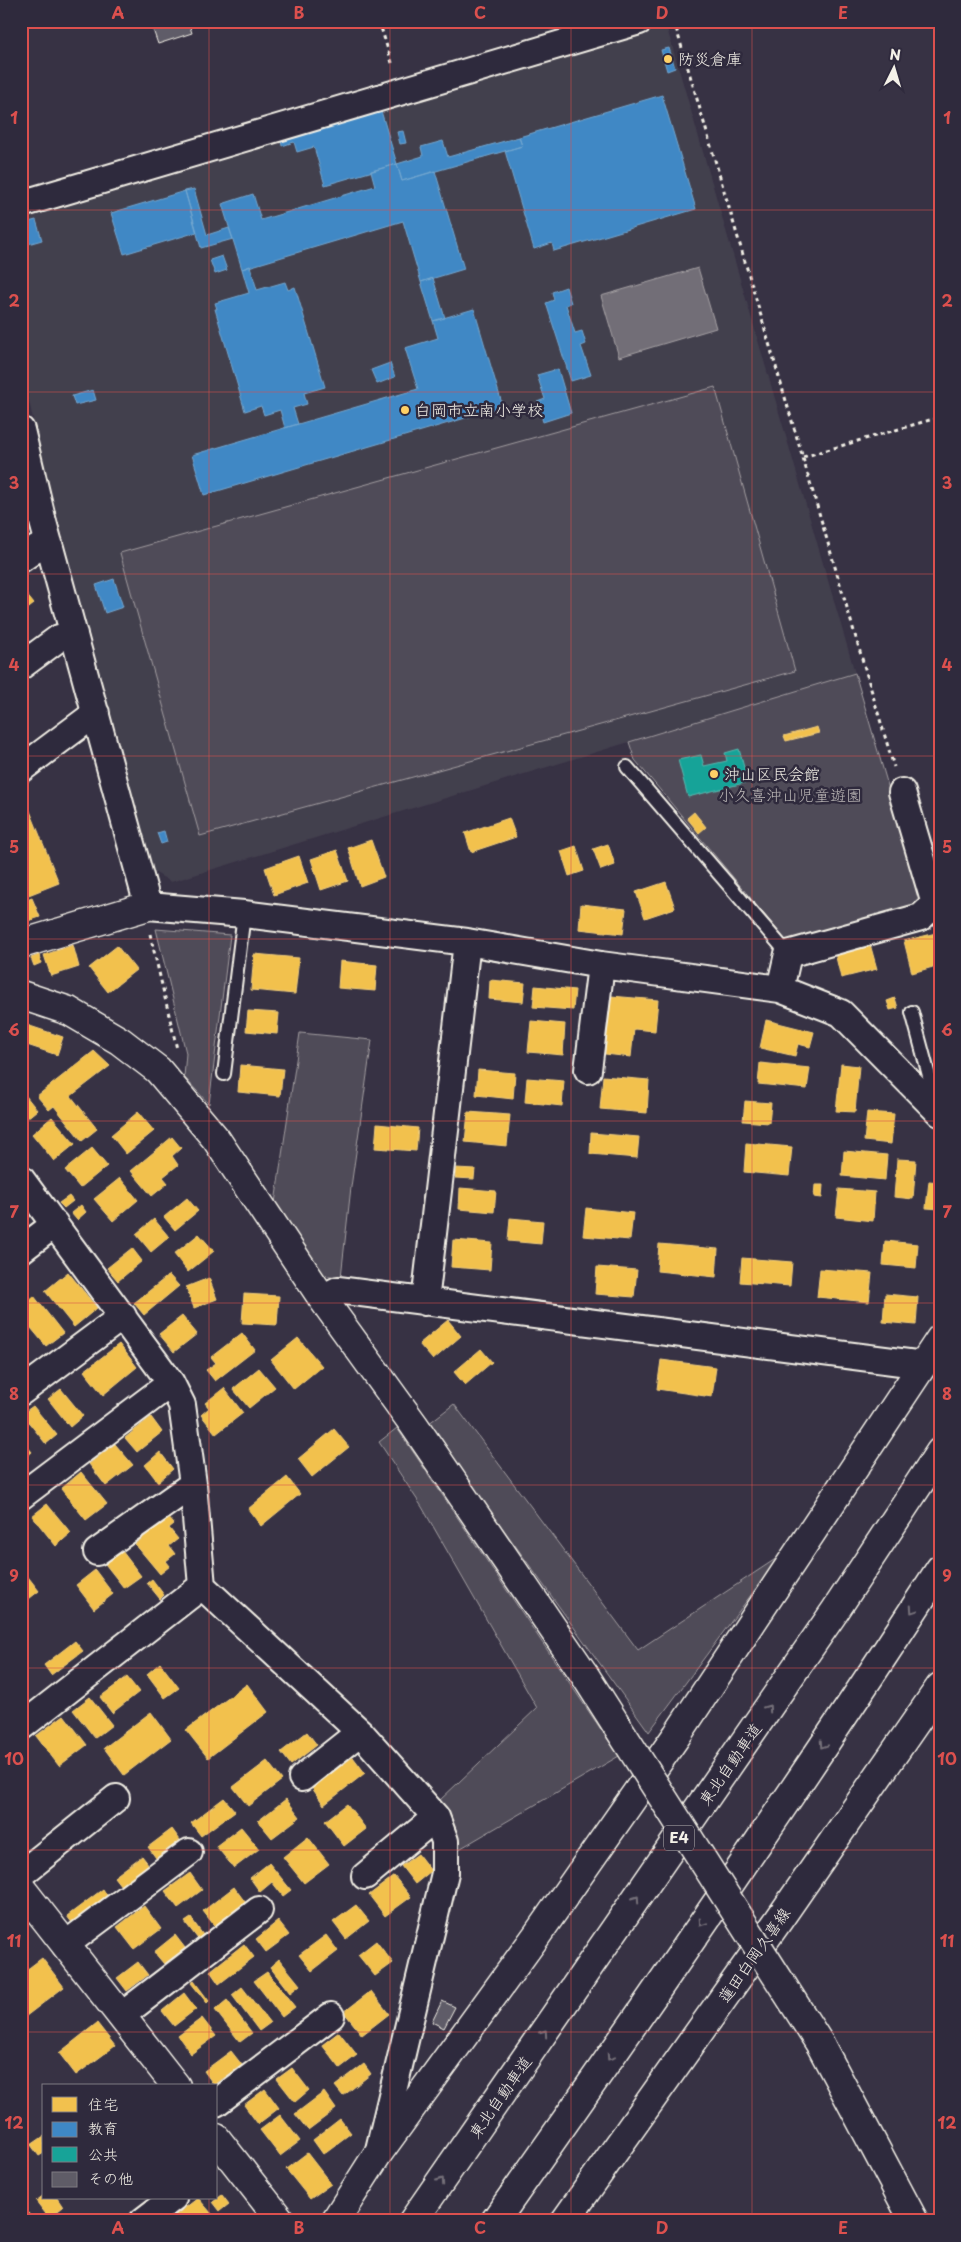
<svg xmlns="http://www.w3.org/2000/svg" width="961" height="2242" font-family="'Playpen Sans','Klee One',sans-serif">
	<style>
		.built { fill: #433f4e }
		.green { fill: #504b59; stroke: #a29ea0 }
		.water { fill: #726e77; stroke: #a6a2a4 }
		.homes { fill: #f2c14e; stroke: #f3cf7c }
		.schools { fill: #3f88c5; stroke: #75a8d0 }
		.public { fill: #17a398; stroke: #59bab0 }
		.building { fill: #5f5c67; stroke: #f4f1e8 }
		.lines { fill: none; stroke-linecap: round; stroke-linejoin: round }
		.lane-casing { stroke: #f4f1e8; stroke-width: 16 }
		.street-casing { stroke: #f4f1e8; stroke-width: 30 }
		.secondary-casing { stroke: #f4f1e8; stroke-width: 31 }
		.highway-casing { stroke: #f4f1e8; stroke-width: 31 }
		.path { stroke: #f4f1e8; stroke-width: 3; stroke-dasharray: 4 4; stroke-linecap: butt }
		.lane { stroke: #2f2a3d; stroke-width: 12 }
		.street { stroke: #2f2a3d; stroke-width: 26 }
		.secondary { stroke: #2f2a3d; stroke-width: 28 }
		.highway { stroke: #2f2a3d; stroke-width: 28 }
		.secondary-bridge-casing { stroke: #f4f1e8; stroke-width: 31; stroke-linecap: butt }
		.secondary-bridge { stroke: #2f2a3d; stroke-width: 28 }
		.oneway { stroke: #747079 }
		.grid { fill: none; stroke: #dc504e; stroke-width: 1; stroke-opacity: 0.55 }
		.poi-dot { fill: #ffd166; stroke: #2f2a3d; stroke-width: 2 }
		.labels { text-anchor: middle; stroke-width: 5; stroke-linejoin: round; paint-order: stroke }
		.shield { fill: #2f2a3d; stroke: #b9b5b5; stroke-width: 1 }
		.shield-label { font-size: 15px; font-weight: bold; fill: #f4f1e8 }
		.poi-label { font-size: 16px; fill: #f4f1e8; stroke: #2f2a3d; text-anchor: start }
		.park-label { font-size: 16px; fill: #bbb7b6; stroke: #2f2a3d }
		.street-label { font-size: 16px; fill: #f4f1e8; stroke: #2f2a3d }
		.neatline { fill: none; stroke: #dc504e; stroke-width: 2 }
		.grid-label { font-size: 16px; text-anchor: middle; font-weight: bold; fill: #dc504e }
	</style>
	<rect width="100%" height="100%" fill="#373244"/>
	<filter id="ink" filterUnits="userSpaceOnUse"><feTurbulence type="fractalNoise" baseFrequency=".02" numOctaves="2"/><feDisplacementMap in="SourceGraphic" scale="10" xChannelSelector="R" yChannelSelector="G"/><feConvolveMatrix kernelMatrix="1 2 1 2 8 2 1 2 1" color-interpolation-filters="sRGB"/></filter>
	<g filter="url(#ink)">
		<path class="built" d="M 666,25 L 855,673 L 171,882 L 154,872 L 41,456 L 21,364 L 21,217 L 397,101 Z"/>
		<path class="green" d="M 715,387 L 795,671 L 200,836 L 120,553 Z
			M 855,673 L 920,895 L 919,909 L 788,943 L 635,760 L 629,742 Z
			M 156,929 L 230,935 L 209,1104 L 184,1077 L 186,1053 Z
			M 300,1033 L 372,1040 L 351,1187 L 341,1277 L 319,1275 L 275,1203 Z
			M 454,1404 L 638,1650 L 780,1556 L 649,1732 L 428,1424 Z
			M 397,1428 L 619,1756 L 456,1851 L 439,1801 L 537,1708 L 422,1507 L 379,1442 Z"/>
		<path class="water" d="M 698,268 L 716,328 L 619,357 L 601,296 Z"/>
		<path class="homes" d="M 21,588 L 34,604 L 21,614 Z
			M 817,727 L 819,733 L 786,741 L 784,736 Z
			M 26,801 L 59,883 L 21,898 L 21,803 Z
			M 694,812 L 706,827 L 699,833 L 687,818 Z
			M 509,818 L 516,837 L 471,852 L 465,833 Z
			M 371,840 L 384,877 L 360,886 L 348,848 Z
			M 608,844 L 615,865 L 601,870 L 593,849 Z
			M 576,846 L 584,871 L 569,876 L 561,851 Z
			M 337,850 L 348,881 L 321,890 L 311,859 Z
			M 299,856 L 308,883 L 274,895 L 265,868 Z
			M 666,882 L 675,908 L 645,918 L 636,892 Z
			M 32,898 L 40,917 L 25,922 L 21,913 L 21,902 Z
			M 581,904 L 626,909 L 623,934 L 579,929 Z
			M 940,932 L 940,965 L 912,973 L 904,941 Z
			M 870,944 L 877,969 L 841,978 L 835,953 Z
			M 73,945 L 79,967 L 51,976 L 44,955 Z
			M 117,946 L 136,970 L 108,992 L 89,968 Z
			M 254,954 L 299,958 L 295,994 L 251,990 Z
			M 39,955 L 41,963 L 34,966 L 31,958 Z
			M 340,961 L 377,965 L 375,991 L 338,988 Z
			M 490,980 L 525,983 L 523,1002 L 489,999 Z
			M 535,986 L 575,990 L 573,1010 L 533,1007 Z
			M 611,996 L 658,1000 L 655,1031 L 634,1029 L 631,1057 L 605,1054 Z
			M 895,998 L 898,1008 L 890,1010 L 887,1001 Z
			M 248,1011 L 279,1013 L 277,1034 L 246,1031 Z
			M 766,1020 L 814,1032 L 810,1047 L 798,1044 L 795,1056 L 760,1048 Z
			M 531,1021 L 565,1024 L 563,1055 L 528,1052 Z
			M 21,1023 L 63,1037 L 57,1055 L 21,1043 Z
			M 94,1051 L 110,1066 L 71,1096 L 97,1129 L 82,1141 L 54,1106 L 49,1110 L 37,1096 Z
			M 760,1063 L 810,1068 L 807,1089 L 758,1084 Z
			M 841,1064 L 859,1066 L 855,1112 L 836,1111 Z
			M 240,1065 L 283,1069 L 280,1096 L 238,1092 Z
			M 478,1070 L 515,1073 L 513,1099 L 476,1095 Z
			M 603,1076 L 649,1080 L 647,1113 L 600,1109 Z
			M 527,1078 L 564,1081 L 562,1106 L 525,1102 Z
			M 26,1096 L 37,1110 L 21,1123 L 21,1100 Z
			M 745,1101 L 771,1103 L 769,1123 L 743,1121 Z
			M 138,1112 L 154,1131 L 126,1154 L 111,1135 Z
			M 468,1112 L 510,1115 L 507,1146 L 465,1142 Z
			M 867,1112 L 894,1114 L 891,1144 L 864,1141 Z
			M 52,1117 L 75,1144 L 54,1161 L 32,1134 Z
			M 377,1124 L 418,1128 L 416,1151 L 375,1148 Z
			M 591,1133 L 639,1137 L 637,1158 L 590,1154 Z
			M 172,1137 L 181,1148 L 172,1156 L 178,1165 L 163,1177 L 168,1183 L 152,1196 L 131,1171 Z
			M 746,1143 L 792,1147 L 789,1176 L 744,1172 Z
			M 92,1148 L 107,1166 L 80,1188 L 65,1170 Z
			M 844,1151 L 887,1155 L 885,1180 L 842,1176 Z
			M 897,1159 L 916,1160 L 913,1199 L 894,1197 Z
			M 456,1168 L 475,1169 L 474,1179 L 455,1178 Z
			M 120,1178 L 138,1200 L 113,1221 L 94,1199 Z
			M 929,1181 L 940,1182 L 940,1209 L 926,1208 Z
			M 815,1185 L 823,1185 L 822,1198 L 814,1197 Z
			M 460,1188 L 496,1191 L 494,1212 L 459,1209 Z
			M 839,1189 L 875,1192 L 873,1221 L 836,1217 Z
			M 69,1196 L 73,1201 L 64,1208 L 59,1203 Z
			M 187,1198 L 198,1211 L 175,1230 L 164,1217 Z
			M 81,1205 L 86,1212 L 77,1220 L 71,1213 Z
			M 586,1208 L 633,1213 L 630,1240 L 583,1236 Z
			M 510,1218 L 543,1221 L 541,1244 L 508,1241 Z
			M 154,1219 L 169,1237 L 151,1252 L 136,1234 Z
			M 199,1234 L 214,1251 L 188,1272 L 174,1254 Z
			M 453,1240 L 492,1243 L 490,1270 L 451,1267 Z
			M 885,1241 L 918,1244 L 916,1268 L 883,1265 Z
			M 659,1244 L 718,1249 L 716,1277 L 657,1271 Z
			M 132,1248 L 142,1261 L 118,1281 L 107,1268 Z
			M 742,1258 L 792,1262 L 790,1286 L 740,1282 Z
			M 597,1267 L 637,1270 L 634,1297 L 595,1294 Z
			M 820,1269 L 872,1273 L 869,1302 L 817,1297 Z
			M 68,1272 L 97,1308 L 74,1327 L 45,1291 Z
			M 21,1275 L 30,1285 L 21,1292 Z
			M 169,1275 L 179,1286 L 144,1315 L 134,1303 Z
			M 209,1278 L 217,1299 L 194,1308 L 186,1287 Z
			M 244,1294 L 279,1296 L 277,1325 L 242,1323 Z
			M 885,1294 L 918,1297 L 916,1325 L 883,1322 Z
			M 34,1296 L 63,1333 L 46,1346 L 21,1316 L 21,1307 Z
			M 182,1316 L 197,1334 L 174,1352 L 159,1334 Z
			M 448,1320 L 461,1336 L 433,1360 L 419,1344 Z
			M 242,1333 L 255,1350 L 215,1381 L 206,1370 L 216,1363 L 211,1357 Z
			M 298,1338 L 322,1366 L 294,1389 L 271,1360 Z
			M 119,1344 L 137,1367 L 103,1395 L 84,1371 Z
			M 481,1349 L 492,1362 L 465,1385 L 454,1372 Z
			M 661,1360 L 716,1367 L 712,1397 L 657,1389 Z
			M 259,1368 L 275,1387 L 249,1408 L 233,1389 Z
			M 224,1388 L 243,1413 L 216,1434 L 201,1415 L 209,1408 L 205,1403 Z
			M 61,1389 L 83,1416 L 70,1427 L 48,1399 Z
			M 33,1406 L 57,1435 L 46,1444 L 22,1414 Z
			M 151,1417 L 162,1432 L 137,1452 L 125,1438 Z
			M 334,1429 L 349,1447 L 312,1477 L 298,1459 Z
			M 21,1439 L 32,1452 L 24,1458 L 21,1454 Z
			M 115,1444 L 133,1465 L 106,1486 L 89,1464 Z
			M 160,1452 L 173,1469 L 158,1482 L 145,1465 Z
			M 81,1472 L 107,1504 L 86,1520 L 61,1489 Z
			M 287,1477 L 300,1494 L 261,1526 L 248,1509 Z
			M 47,1504 L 71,1533 L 56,1546 L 32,1516 Z
			M 166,1515 L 174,1524 L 169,1528 L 178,1539 L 169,1546 L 175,1554 L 166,1561 L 170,1566 L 160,1574 L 135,1544 L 148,1534 L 146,1531 Z
			M 119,1547 L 141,1576 L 124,1588 L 102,1560 Z
			M 22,1569 L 39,1591 L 21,1605 L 21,1570 Z
			M 95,1570 L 113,1594 L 94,1609 L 76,1585 Z
			M 152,1579 L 164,1595 L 160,1599 L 147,1583 Z
			M 75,1641 L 83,1651 L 51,1675 L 44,1665 Z
			M 160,1663 L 179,1688 L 165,1698 L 147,1674 Z
			M 127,1677 L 139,1692 L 112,1713 L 100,1697 Z
			M 247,1684 L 268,1712 L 208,1758 L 186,1730 Z
			M 90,1697 L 112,1725 L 95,1738 L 73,1710 Z
			M 151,1712 L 171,1739 L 124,1775 L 104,1748 Z
			M 64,1715 L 87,1745 L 59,1766 L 36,1736 Z
			M 307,1732 L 317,1745 L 291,1765 L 281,1752 Z
			M 353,1757 L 365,1773 L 324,1805 L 312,1788 Z
			M 267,1761 L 282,1780 L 248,1806 L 233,1787 Z
			M 224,1798 L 235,1811 L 201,1836 L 191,1823 Z
			M 286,1799 L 300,1817 L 272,1838 L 258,1821 Z
			M 347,1804 L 366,1829 L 344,1846 L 325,1821 Z
			M 241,1827 L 259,1849 L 234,1868 L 216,1846 Z
			M 172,1829 L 180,1840 L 156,1858 L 148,1847 Z
			M 308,1837 L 329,1864 L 304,1883 L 283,1857 Z
			M 418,1854 L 431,1871 L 415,1884 L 401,1866 Z
			M 142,1856 L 149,1865 L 121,1886 L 114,1877 Z
			M 269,1863 L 291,1890 L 283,1896 L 272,1882 L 260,1892 L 250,1878 Z
			M 190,1873 L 202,1890 L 178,1908 L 165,1891 Z
			M 394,1876 L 411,1897 L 385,1916 L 369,1895 Z
			M 234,1887 L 248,1906 L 217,1929 L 203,1911 Z
			M 103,1889 L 108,1897 L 73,1924 L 67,1916 Z
			M 356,1905 L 369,1921 L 346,1939 L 333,1922 Z
			M 144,1906 L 161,1929 L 134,1949 L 117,1927 Z
			M 191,1918 L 203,1935 L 198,1939 L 185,1922 Z
			M 278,1921 L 289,1935 L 266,1952 L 256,1939 Z
			M 175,1935 L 185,1948 L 164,1964 L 154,1952 Z
			M 326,1935 L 338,1951 L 312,1971 L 299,1955 Z
			M 376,1941 L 393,1963 L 375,1976 L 358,1955 Z
			M 244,1944 L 254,1957 L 219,1984 L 210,1971 Z
			M 42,1958 L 64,1987 L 21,2020 L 21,1974 Z
			M 279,1959 L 300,1985 L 290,1993 L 270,1967 Z
			M 138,1962 L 148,1975 L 127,1991 L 117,1978 Z
			M 267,1972 L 295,2007 L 282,2017 L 254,1981 Z
			M 194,1981 L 209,2001 L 207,2003 L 191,1983 Z
			M 242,1987 L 270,2023 L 259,2031 L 232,1995 Z
			M 371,1991 L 389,2014 L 362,2035 L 344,2012 Z
			M 184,1993 L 196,2009 L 174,2026 L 162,2011 Z
			M 227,2000 L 252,2033 L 240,2042 L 215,2010 Z
			M 202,2018 L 216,2036 L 191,2054 L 178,2036 Z
			M 97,2023 L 115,2046 L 76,2075 L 59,2053 Z
			M 339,2032 L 357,2055 L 340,2068 L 322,2045 Z
			M 231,2051 L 242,2065 L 214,2085 L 204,2071 Z
			M 364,2064 L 371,2074 L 343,2096 L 335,2086 Z
			M 292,2068 L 309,2090 L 295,2102 L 277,2079 Z
			M 265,2089 L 279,2108 L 258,2124 L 244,2105 Z
			M 324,2092 L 336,2109 L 308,2130 L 295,2114 Z
			M 280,2115 L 300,2141 L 280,2156 L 260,2130 Z
			M 340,2119 L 351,2133 L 323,2154 L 313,2140 Z
			M 44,2136 L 44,2153 L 39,2156 L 31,2145 Z
			M 307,2153 L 331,2184 L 310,2199 L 286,2169 Z
			M 44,2195 L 44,2198 L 57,2198 L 63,2207 L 49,2218 L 36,2201 Z
			M 222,2195 L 229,2204 L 220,2211 L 213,2202 Z
			M 198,2198 L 212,2214 L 204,2221 L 168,2221 Z
			M 22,2205 L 34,2221 L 21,2221 Z"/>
		<path class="schools" d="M 669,48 L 675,68 L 667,71 L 661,50 Z
			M 662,95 L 696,209 L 554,251 L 552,243 L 534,249 L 505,151 L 522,146 L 519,137 Z
			M 381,111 L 397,164 L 325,185 L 314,147 L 297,152 L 294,142 L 282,146 L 281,141 Z
			M 403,131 L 406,143 L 400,144 L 397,132 Z
			M 519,137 L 522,146 L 402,181 L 397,164 L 423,156 L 421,147 L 443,141 L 448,157 Z
			M 397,164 L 402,181 L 435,171 L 464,269 L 421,282 L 403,221 L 242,269 L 222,204 L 253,194 L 261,220 L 375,186 L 371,171 Z
			M 194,189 L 207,235 L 229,228 L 233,239 L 201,248 L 185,191 Z
			M 185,191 L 197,232 L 124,254 L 111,213 Z
			M 36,220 L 42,240 L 21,246 L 21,224 Z
			M 222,256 L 227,270 L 215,274 L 210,260 Z
			M 250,266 L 257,290 L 285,282 L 288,290 L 295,287 L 325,387 L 304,393 L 307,404 L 293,408 L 298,424 L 285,428 L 280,410 L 264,415 L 261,406 L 245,411 L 215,309 L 217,309 L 215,303 L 249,293 L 242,269 Z
			M 433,278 L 445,318 L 433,321 L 421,282 Z
			M 566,287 L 571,303 L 566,305 L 575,333 L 582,331 L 586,344 L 581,346 L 591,375 L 571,381 L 546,303 L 554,300 L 552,292 Z
			M 474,309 L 503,407 L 204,495 L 192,455 L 418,389 L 405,348 L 438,338 L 433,321 Z
			M 390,363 L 395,377 L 377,384 L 371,370 Z
			M 558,369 L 571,413 L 543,422 L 537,402 L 545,399 L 537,375 Z
			M 93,390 L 96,400 L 75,405 L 72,396 Z
			M 114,579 L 123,607 L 105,613 L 96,585 Z
			M 164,831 L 167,842 L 161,844 L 157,833 Z"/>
		<path class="public" d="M 739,749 L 748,782 L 688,797 L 678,760 L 701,755 L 704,766 L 727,761 L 725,753 Z"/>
		<path class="building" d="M 150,21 L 188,21 L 192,33 L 158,44 Z
			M 442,2001 L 455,2007 L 444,2028 L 432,2022 Z"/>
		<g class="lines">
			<defs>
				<path id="lane" d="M 627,767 L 788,954
					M 912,1012 L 936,1102
					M 224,1074 L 244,914"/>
				<path id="street" d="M 21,204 L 639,21
					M 21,430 L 43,522 L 148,906 L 244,914 L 467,942 L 601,965 L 780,989 L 841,1013 L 940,1113
					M 21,559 L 34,550 L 49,543
					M 21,666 L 59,638 L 74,634
					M 21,769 L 96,713
					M 902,792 L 935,904
					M 780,989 L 788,954 L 921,917 L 935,904 L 940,903
					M 588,1070 L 601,965
					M 21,1179 L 171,1383 L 182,1405 L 193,1484 L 202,1586 L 360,1732 L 436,1817 L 445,1841 L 445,1873 L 378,2154
					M 21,1250 L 55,1224
					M 322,1298 L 338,1290 L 924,1365
					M 425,1302 L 467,942
					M 21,1392 L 123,1316
					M 21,1496 L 171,1383
					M 97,1552 L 193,1484
					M 21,1727 L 202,1586
					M 302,1778 L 360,1732
					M 21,1874 L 116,1798
					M 365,1876 L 436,1817
					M 65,1945 L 189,1852
					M 121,2016 L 259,1910
					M 216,2103 L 331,2016
					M 143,2221 L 173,2198"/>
				<path id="secondary" d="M 21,944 L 148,906
					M 21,995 L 69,1011 L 120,1041 L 158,1070 L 216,1139 L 322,1298 L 414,1425 L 584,1674
					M 21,1888 L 176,2086
					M 820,2044 L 914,2221
					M 216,2138 L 281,2221
					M 335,2221 L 377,2155 L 537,1935 L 677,1735 L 940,1339
					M 565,2221 L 778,1921 L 940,1687"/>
				<path id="highway" d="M 413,2221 L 835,1611 L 940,1452
					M 495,2221 C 647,2006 797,1790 940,1569"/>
			</defs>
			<use href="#lane" class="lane-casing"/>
			<use href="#street" class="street-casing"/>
			<use href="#secondary" class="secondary-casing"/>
			<use href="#highway" class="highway-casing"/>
			<path class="path" d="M 379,21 L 393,66
				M 674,21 L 894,767
				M 803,457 L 940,417
				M 150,934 L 177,1049"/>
			<use href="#lane" class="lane"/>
			<use href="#street" class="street"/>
			<use href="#secondary" class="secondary"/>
			<use href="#highway" class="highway"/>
			<defs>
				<path id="secondary-bridge" d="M 584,1674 L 820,2044"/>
			</defs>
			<use href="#secondary-bridge" class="secondary-bridge-casing"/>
			<use href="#secondary-bridge" class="secondary-bridge"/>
		</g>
		<defs><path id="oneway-chevron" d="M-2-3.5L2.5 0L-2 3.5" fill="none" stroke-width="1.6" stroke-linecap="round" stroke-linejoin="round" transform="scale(1.25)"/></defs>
		<g class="oneway">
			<use href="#oneway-chevron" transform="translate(913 1610) rotate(124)"/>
			<use href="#oneway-chevron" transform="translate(768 1708) rotate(-55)"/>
			<use href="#oneway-chevron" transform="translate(823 1745) rotate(124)"/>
			<use href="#oneway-chevron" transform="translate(636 1899) rotate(-55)"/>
			<use href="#oneway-chevron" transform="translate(702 1923) rotate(124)"/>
			<use href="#oneway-chevron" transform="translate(544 2033) rotate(-55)"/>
			<use href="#oneway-chevron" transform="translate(610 2057) rotate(124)"/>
			<use href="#oneway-chevron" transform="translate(441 2181) rotate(-55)"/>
		</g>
	</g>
	<path class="grid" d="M 209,21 L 209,2086M 390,21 L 390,2221M 571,21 L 571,2221M 752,21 L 752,2221M 21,210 L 940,210M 21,392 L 940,392M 21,574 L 940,574M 21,756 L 940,756M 21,939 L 940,939M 21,1121 L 940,1121M 21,1303 L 940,1303M 21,1485 L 940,1485M 21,1668 L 940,1668M 21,1850 L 940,1850M 21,2032 L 940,2032M 209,2198 L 209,2221"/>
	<g class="poi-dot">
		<circle cx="668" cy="59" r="5"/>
		<circle cx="405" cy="410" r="5"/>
		<circle cx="714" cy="774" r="5"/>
	</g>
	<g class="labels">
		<rect class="shield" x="664" y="1825.5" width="30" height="25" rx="4"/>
		<g class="shield-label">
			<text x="679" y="1843">E4</text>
		</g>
		<g class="poi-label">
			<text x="678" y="65">防災倉庫</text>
			<text x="415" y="416">白岡市立南小学校</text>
			<text x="724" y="780">沖山区民会館</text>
		</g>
		<g class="park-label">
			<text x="790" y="801">小久喜沖山児童遊園</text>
		</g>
		<g class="street-label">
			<text transform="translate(730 1764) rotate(-55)" y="6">東北自動車道</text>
			<text transform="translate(754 1955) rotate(-55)" y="6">蓮田白岡久喜線</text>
			<text transform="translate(500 2097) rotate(-55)" y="6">東北自動車道</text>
		</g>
	</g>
	<rect width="961" height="2242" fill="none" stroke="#2f2a3d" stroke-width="55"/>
	<rect x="42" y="2084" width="175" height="115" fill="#2f2a3d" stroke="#7e7a81"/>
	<rect x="52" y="2097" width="25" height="15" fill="#f2c14e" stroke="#7e7a81"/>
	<text x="88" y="2110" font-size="15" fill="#f4f1e8">住宅</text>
	<rect x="52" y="2122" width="25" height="15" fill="#3f88c5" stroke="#7e7a81"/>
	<text x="88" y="2134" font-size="15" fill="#f4f1e8">教育</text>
	<rect x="52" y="2147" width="25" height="15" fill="#17a398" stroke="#7e7a81"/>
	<text x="88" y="2160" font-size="15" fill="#f4f1e8">公共</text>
	<rect x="52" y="2172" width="25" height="15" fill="#5f5c67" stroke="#7e7a81"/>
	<text x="88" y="2184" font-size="15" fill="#f4f1e8">その他</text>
	<g transform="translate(894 68) rotate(5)" stroke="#2f2a3d" stroke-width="4" paint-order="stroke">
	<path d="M0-4L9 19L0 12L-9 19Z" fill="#f4f1e8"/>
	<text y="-8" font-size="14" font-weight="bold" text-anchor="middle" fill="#f4f1e8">N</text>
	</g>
	<rect x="28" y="28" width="906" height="2186" class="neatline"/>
	<g class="grid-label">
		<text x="118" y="19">A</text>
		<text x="299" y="19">B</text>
		<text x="480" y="19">C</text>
		<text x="662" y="19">D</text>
		<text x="843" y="19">E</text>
		<text x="14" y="124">1</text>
		<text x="947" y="124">1</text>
		<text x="14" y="307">2</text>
		<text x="947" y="307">2</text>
		<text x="14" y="489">3</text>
		<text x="947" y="489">3</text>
		<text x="14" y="671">4</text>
		<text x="947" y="671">4</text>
		<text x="14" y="853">5</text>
		<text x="947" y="853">5</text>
		<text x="14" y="1036">6</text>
		<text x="947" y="1036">6</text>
		<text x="14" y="1218">7</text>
		<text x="947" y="1218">7</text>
		<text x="14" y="1400">8</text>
		<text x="947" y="1400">8</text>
		<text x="14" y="1582">9</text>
		<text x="947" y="1582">9</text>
		<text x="14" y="1765">10</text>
		<text x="947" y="1765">10</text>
		<text x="14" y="1947">11</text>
		<text x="947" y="1947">11</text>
		<text x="14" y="2129">12</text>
		<text x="947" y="2129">12</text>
		<text x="118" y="2234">A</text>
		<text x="299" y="2234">B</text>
		<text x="480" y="2234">C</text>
		<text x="662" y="2234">D</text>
		<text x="843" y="2234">E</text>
	</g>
</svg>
